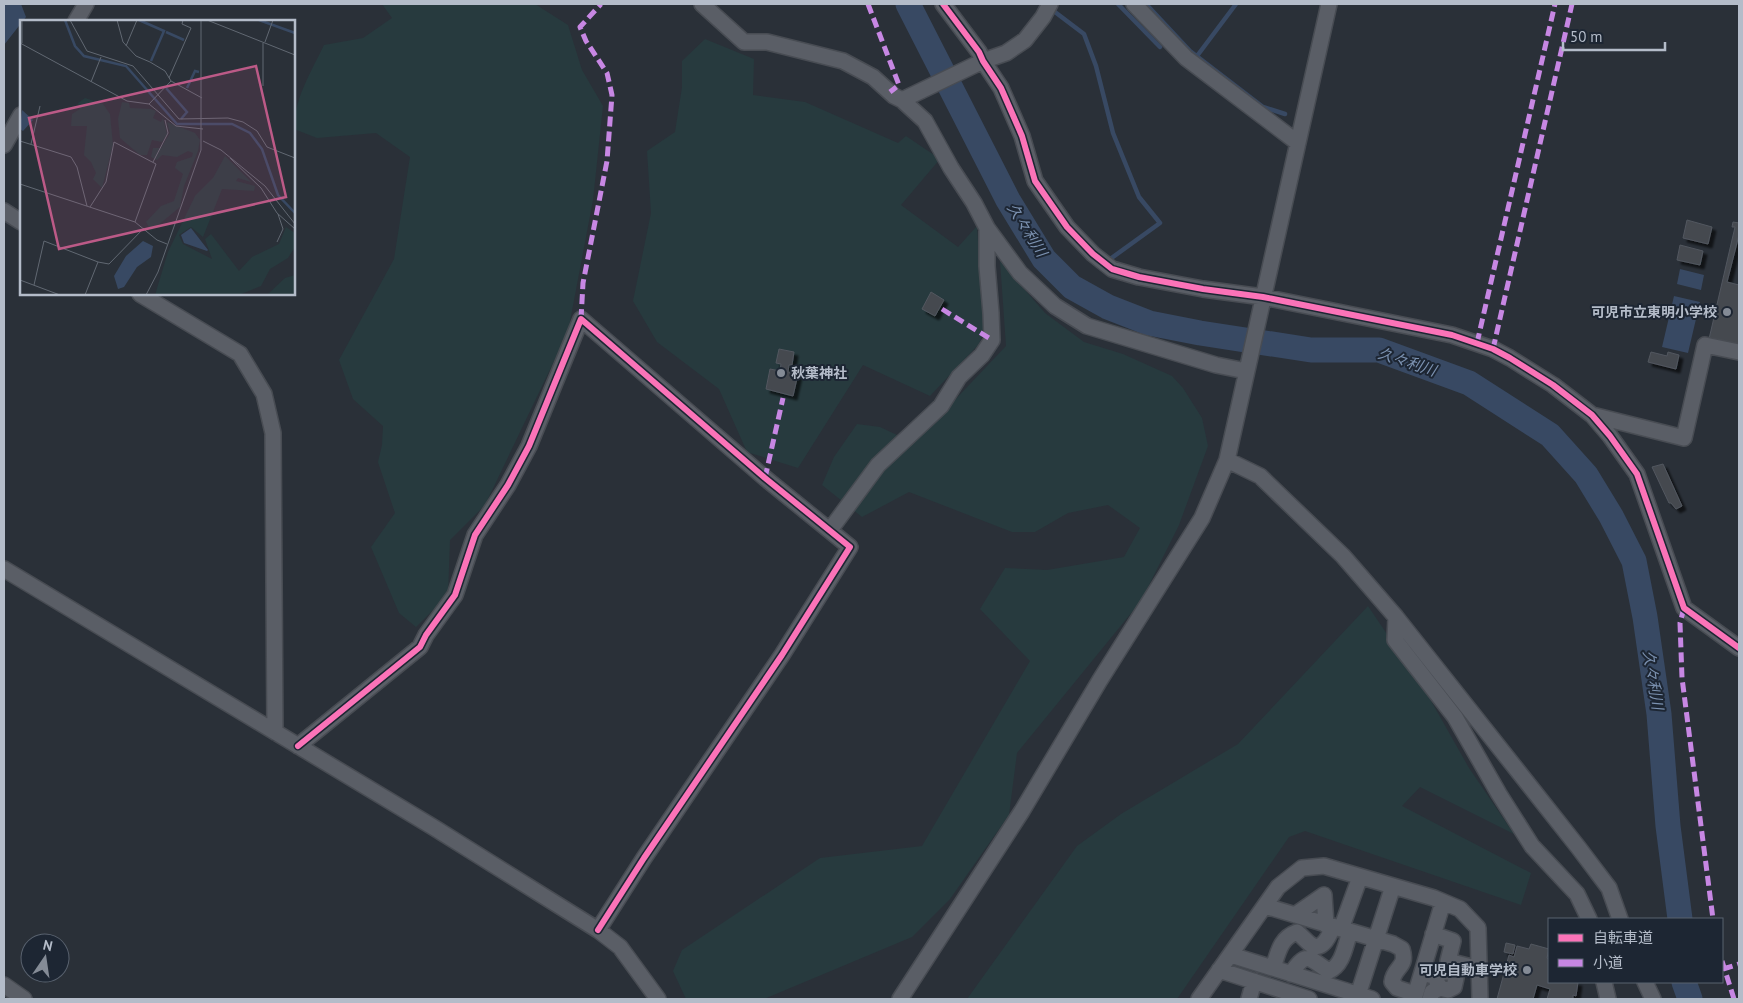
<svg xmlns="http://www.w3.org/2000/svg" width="1743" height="1003" font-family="'PT Sans','Noto Sans JP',sans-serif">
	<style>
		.green { fill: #273a3e }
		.water { fill: #384963 }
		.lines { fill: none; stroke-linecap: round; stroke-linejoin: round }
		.stream { stroke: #384963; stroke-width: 4.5 }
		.river { stroke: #384963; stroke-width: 25 }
		.building { fill: #444950; stroke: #52575f; filter: url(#shadow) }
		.minor-casing { stroke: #484c53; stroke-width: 18 }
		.minor { stroke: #5a5e66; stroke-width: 15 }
		.quiet { stroke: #c787e3; stroke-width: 5; stroke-dasharray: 10 5; stroke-linecap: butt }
		.cycleway-casing { stroke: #1d2633; stroke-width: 9 }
		.cycleway { stroke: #fb73b8; stroke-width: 6 }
		.poi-dot { fill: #848b96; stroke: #1d2633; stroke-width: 2 }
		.labels { text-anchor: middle; stroke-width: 4; stroke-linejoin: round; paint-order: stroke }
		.poi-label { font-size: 14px; font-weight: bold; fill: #b4bcc9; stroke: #1d2633; text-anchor: end }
		.water-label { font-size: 15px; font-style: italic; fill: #7c92b1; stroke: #1d2633 }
		.inset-river { fill: none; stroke: #384963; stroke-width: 2.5 }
		.inset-road { fill: none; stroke: #616872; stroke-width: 1 }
		.view { fill: #bc5a87; fill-opacity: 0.15; stroke: #bc5a87; stroke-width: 2.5 }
		.inset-edge { fill: none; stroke: #b4bcc9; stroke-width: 2.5 }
	</style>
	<defs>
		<filter id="shadow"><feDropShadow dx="4" dy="4" stdDeviation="1" flood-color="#0009"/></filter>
	</defs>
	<rect width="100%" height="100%" fill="#2a3038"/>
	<path class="green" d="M 382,4 L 535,4 L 568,25 L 582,70 L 603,106 L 593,200 L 568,332 L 485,505 L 450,540 L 448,595 L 416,627 L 399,613 L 371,547 L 395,513 L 378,462 L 382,445 L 383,426 L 353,399 L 339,360 L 394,259 L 410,157 L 376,133 L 317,138 L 294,129 C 294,99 311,72 324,45 L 363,38 L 392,18 Z
		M 705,39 L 754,59 L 753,95 L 805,102 L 898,143 L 906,136 L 940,159 L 901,205 L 958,247 L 977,226 L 984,330 L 979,344 L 930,396 L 863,365 L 798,468 L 747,452 L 719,389 L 657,342 L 633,301 L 651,213 L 647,151 L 675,132 L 682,87 L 682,61 Z
		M 1000,261 L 1045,313 L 1084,342 L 1123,354 L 1172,376 L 1183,388 L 1202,418 L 1208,446 L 1179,525 L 1141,601 L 1017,753 L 1009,815 L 950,899 L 912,937 L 764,999 L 686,999 L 673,971 L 682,950 L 820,858 L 922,846 L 1030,661 L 980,609 L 1005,568 L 1047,570 L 1124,557 L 1140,528 L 1108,505 L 1068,513 L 1035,532 L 1012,532 L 909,492 L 862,517 L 822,485 L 834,457 L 857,424 L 880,427 L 914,443 L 1006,346 Z
		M 1368,606 L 1426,692 L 1469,768 L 1514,834 L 1420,787 L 1402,806 L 1531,873 L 1521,905 L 1305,831 L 1289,837 L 1177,999 L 967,999 L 1077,846 L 1121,814 L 1238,744 Z"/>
	<path class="water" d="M 4,4 L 21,4 L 26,17 L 4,45 Z
		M 1680,269 L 1704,275 L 1701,290 L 1677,284 Z
		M 1674,296 L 1700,302 L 1688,353 L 1662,347 Z"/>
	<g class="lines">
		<path class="stream" d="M 1118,4 L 1160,47
			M 1146,4 L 1190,51 L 1263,107 L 1285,114
			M 1051,9 L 1084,34 L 1096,66 L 1113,133 L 1139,197 L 1160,223 L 1106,262
			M 1197,56 L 1236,4"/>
		<path class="river" d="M 908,4 L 1008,200 L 1044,259 L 1072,287 L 1108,307 L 1149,323 L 1200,333 L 1311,350 L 1379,350 L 1469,383 L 1550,435 L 1586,475 L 1611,516 L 1634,561 L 1645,617 L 1659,714 L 1668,826 L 1680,919
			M 1684,982 L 1690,999"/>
	</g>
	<path class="building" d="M 1687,220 L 1712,227 L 1708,244 L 1683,238 Z
		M 1733,222 L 1739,223 L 1739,235 L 1727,282 L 1739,285 L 1739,349 L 1709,339 L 1735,227 L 1732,227 Z
		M 1680,245 L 1703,251 L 1700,265 L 1677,260 Z
		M 931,292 L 944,300 L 935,316 L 922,309 Z
		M 779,349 L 794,352 L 792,365 L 789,365 L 788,372 L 798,374 L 793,396 L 766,389 L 770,369 L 780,371 L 781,364 L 776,363 Z
		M 1651,352 L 1667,356 L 1668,352 L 1679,355 L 1676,369 L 1648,362 Z
		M 1663,464 L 1682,506 L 1676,509 L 1671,503 L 1669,503 L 1652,467 Z
		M 1506,943 L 1515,945 L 1513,954 L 1504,952 Z
		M 1531,944 L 1549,949 L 1547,958 L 1549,959 L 1549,982 L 1578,982 L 1576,996 L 1573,995 L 1573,999 L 1547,999 L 1550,989 L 1537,985 L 1533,999 L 1497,999 L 1509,955 L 1514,957 L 1517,946 L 1529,949 Z"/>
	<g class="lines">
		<defs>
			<path id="minor" d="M 702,4 L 744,42 L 767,42 L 843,61 L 873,77 L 894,96 L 902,100 L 925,121 L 951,168 L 974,203 L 987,228 L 1020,273 L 1055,306 L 1087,326 L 1216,365 L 1246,371
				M 943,4 L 979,52 L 983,61 L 1001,88 L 1022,136 L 1035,181 L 1067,227 L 1093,254 L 1112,269 L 1139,277 L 1203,289 L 1263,297 L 1452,335 L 1493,349 L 1510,358 L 1553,385 L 1592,415 L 1610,436 L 1637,474 L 1684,608 L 1739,648
				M 1134,4 L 1186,58 L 1298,143
				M 76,21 L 86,4
				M 902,100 L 983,61 L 1006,53 L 1025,40 L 1043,17 L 1050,4
				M 4,145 L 21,115
				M 4,211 L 21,222
				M 140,294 L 240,354 L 264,394 L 273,433 L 275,732
				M 1592,415 L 1684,438 L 1705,345 L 1739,352
				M 1227,460 L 1260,476 L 1343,556 L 1396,617 L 1578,847 L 1609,888 L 1620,919
				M 830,530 L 878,465 L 941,406 L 959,377 L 982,355 L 992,340 L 991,313 L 987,266 L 987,228
				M 4,569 L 433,827 L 598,930 L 620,947 L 658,999
				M 1396,617 L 1395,640 L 1455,717 L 1499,794 L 1532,846 L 1577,894 L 1589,919
				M 298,746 L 420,647 L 426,635 L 455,595 L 475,535 L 508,485 L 529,446 L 581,319 L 765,478 L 850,547 L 782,655 L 644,858 L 598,930
				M 1265,906 L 1393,944 L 1402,949 C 1408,968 1394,966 1392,982 L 1397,988 L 1415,994
				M 1295,915 L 1324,895 L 1326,925
				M 1341,929 L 1360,877
				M 1433,934 L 1453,941 L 1448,961 L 1479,969
				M 1231,955 L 1372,999
				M 1273,968 C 1278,953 1280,938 1297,932 C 1302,936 1305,940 1310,944 C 1322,953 1329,936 1333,927
				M 1219,970 L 1309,999
				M 1422,973 L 1437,977 L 1441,972 L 1450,972 L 1454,974 L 1456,978 L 1454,987 L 1448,990 L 1440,988 L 1437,982 L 1437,977
				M 1291,974 C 1307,948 1310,960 1329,971 C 1343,965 1345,946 1350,932
				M 1604,982 L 1608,999
				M 1645,982 L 1653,999
				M 4,985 L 24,999
				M 1358,995 L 1393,886
				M 900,999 L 1022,811 L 1100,680 L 1202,518 L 1227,460 L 1329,4
				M 1199,999 L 1278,887 L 1302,868 L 1324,866 L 1434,898 L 1460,909 L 1478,928 L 1480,999
				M 1249,999 L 1254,981
				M 1414,999 L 1443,902
				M 1430,999 L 1432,992 L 1440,988"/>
		</defs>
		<use href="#minor" class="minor-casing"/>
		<use href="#minor" class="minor"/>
		<path class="quiet" d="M 868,4 L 899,85 L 890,92
			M 942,309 L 992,340
			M 581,319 L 583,283 L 607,161 L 612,95 L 607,73 L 586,41 L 580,27 L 601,4
			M 1477,343 L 1555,4
			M 1493,349 L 1572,4
			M 765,478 L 783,398
			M 1684,608 L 1680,623 L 1682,678 L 1713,919
			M 1722,961 L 1734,999
			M 1723,969 L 1739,964"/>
		<defs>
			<path id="cycleway" d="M 943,4 L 979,52 L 983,61 L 1001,88 L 1022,136 L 1035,181 L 1067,227 L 1093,254 L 1112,269 L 1139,277 L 1203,289 L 1263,297 L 1452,335 L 1493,349 L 1510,358 L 1553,385 L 1592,415 L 1610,436 L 1637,474 L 1684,608 L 1739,648
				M 298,746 L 420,647 L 426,635 L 455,595 L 475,535 L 508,485 L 529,446 L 581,319 L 765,478 L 850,547 L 782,655 L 644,858 L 598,930"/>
		</defs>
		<use href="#cycleway" class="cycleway-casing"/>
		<use href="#cycleway" class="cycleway"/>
	</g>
	<g class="poi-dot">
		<circle cx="1727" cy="312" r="5"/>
		<circle cx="781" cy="373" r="5"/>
		<circle cx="1527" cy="970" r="5"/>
	</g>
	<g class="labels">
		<g class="poi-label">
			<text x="1717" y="317">可児市立東明小学校</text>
			<text x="791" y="378" text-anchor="start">秋葉神社</text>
			<text x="1517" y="975">可児自動車学校</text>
		</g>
		<g class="water-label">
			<text transform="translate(1027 230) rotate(58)" y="5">久々利川</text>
			<text transform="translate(1407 362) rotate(18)" y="5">久々利川</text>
			<text transform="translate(1653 680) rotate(81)" y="5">久々利川</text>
		</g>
	</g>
	<g transform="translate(20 20)">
		<rect width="275" height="275" fill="#2a3038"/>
		<path d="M 65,78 L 83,84 L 90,94 L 93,125 L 82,168 L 73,159 L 76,153 L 71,142 L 64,135 L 67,106 L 51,106 L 52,94 L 60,89 L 58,83 ZM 102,82 L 109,83 L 110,88 L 131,89 L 136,91 L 133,98 L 141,102 L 143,98 L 147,114 L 142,122 L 132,120 L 127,135 L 120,135 L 100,118 L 98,99 ZM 147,102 L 175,113 L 180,120 L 178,131 L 164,166 L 160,187 L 131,211 L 126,202 L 141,186 L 154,181 L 163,154 L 155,148 L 157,142 L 172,137 L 173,133 L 168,131 L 157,137 L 142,135 L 137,140 L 131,137 L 133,128 L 141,128 L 150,113 ZM 205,136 L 231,162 L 218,158 L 216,161 L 235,166 L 234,171 L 202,169 L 183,217 L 171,207 L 159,215 L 163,224 L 192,239 L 185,219 L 191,214 L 219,251 L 232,237 L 259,224 L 266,207 L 275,213 L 275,227 L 268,238 L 250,249 L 241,266 L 219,275 L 135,275 L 148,232 L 175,176 L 193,158 ZM 275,255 L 275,275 L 247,275 L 265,258 Z" fill="#273a3e"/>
		<path d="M 2,90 L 13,100 L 3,111 L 0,109 ZM 171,208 L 188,230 L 187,231 L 164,223 L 161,215 ZM 123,221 L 133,226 L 131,237 L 117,247 L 104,267 L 98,269 L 94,256 L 106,236 Z" fill="#384963"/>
		<path class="inset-river" d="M 45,0 L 55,26 L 64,36 L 106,46 L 157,104 L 212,104 L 230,113 L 242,129 L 258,175 L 275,193M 119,0 L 144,11 L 131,41M 239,0 L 275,13M 146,12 L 164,20M 146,68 L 167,92 L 161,99M 167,68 L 175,51 L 179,52"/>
		<path class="inset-road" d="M 2,0 L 2,23M 50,0 L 67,31 L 113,46 L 159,99 L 208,98 L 223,102 L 237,111 L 247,127 L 275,138M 97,0 L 103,22 L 116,36 L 130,42 L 145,51 L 151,61 L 182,78M 187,0 L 275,35M 245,22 L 253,0M 0,23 L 107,81 L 129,84 L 156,106 L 183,109M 106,26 L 117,0M 149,58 L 171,8 L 162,4 L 163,0M 71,62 L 81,37M 275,63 L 275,83M 243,66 L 243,23M 129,84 L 151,61M 0,121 L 51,137 L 57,147 L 67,186M 183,121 L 201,130 L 245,166 L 275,204M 11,124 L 20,86M 210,138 L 241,168 L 257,193 L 275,209M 133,142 L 148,113 L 145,100M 0,164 L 115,202 L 137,220 L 147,224M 70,187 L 86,162 L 94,122 L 136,144 L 115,202M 257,222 L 263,209 L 258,194M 78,242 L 89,244 L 124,208M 0,260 L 40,275M 14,265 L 24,221 L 78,242 L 65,275M 126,275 L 138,252 L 181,130 L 181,0"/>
		<path class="view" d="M 236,46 L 266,177 L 39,229 L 9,98 Z"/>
		<rect width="275" height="275" class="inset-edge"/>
	</g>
	<rect width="1743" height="1003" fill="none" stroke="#b4bcc9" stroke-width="10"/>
	<rect x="1548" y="918" width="175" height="65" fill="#1d2633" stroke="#59626f"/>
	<rect x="1558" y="934" width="25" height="8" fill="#fb73b8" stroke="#59626f"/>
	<text x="1593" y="943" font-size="15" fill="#b4bcc9">自転車道</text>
	<rect x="1558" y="959" width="25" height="8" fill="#c787e3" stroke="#59626f"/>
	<text x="1593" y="968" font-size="15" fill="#b4bcc9">小道</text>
	<g transform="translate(45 958) rotate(13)"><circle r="24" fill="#1d2633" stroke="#59626f"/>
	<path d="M0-4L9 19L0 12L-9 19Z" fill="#848b96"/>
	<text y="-8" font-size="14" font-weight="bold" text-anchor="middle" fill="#b4bcc9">N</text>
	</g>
	<path d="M1563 42v8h102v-8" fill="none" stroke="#b4bcc9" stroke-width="2.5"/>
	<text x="1570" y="42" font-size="15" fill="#b4bcc9" stroke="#1d2633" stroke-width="4" paint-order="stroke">50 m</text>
</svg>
